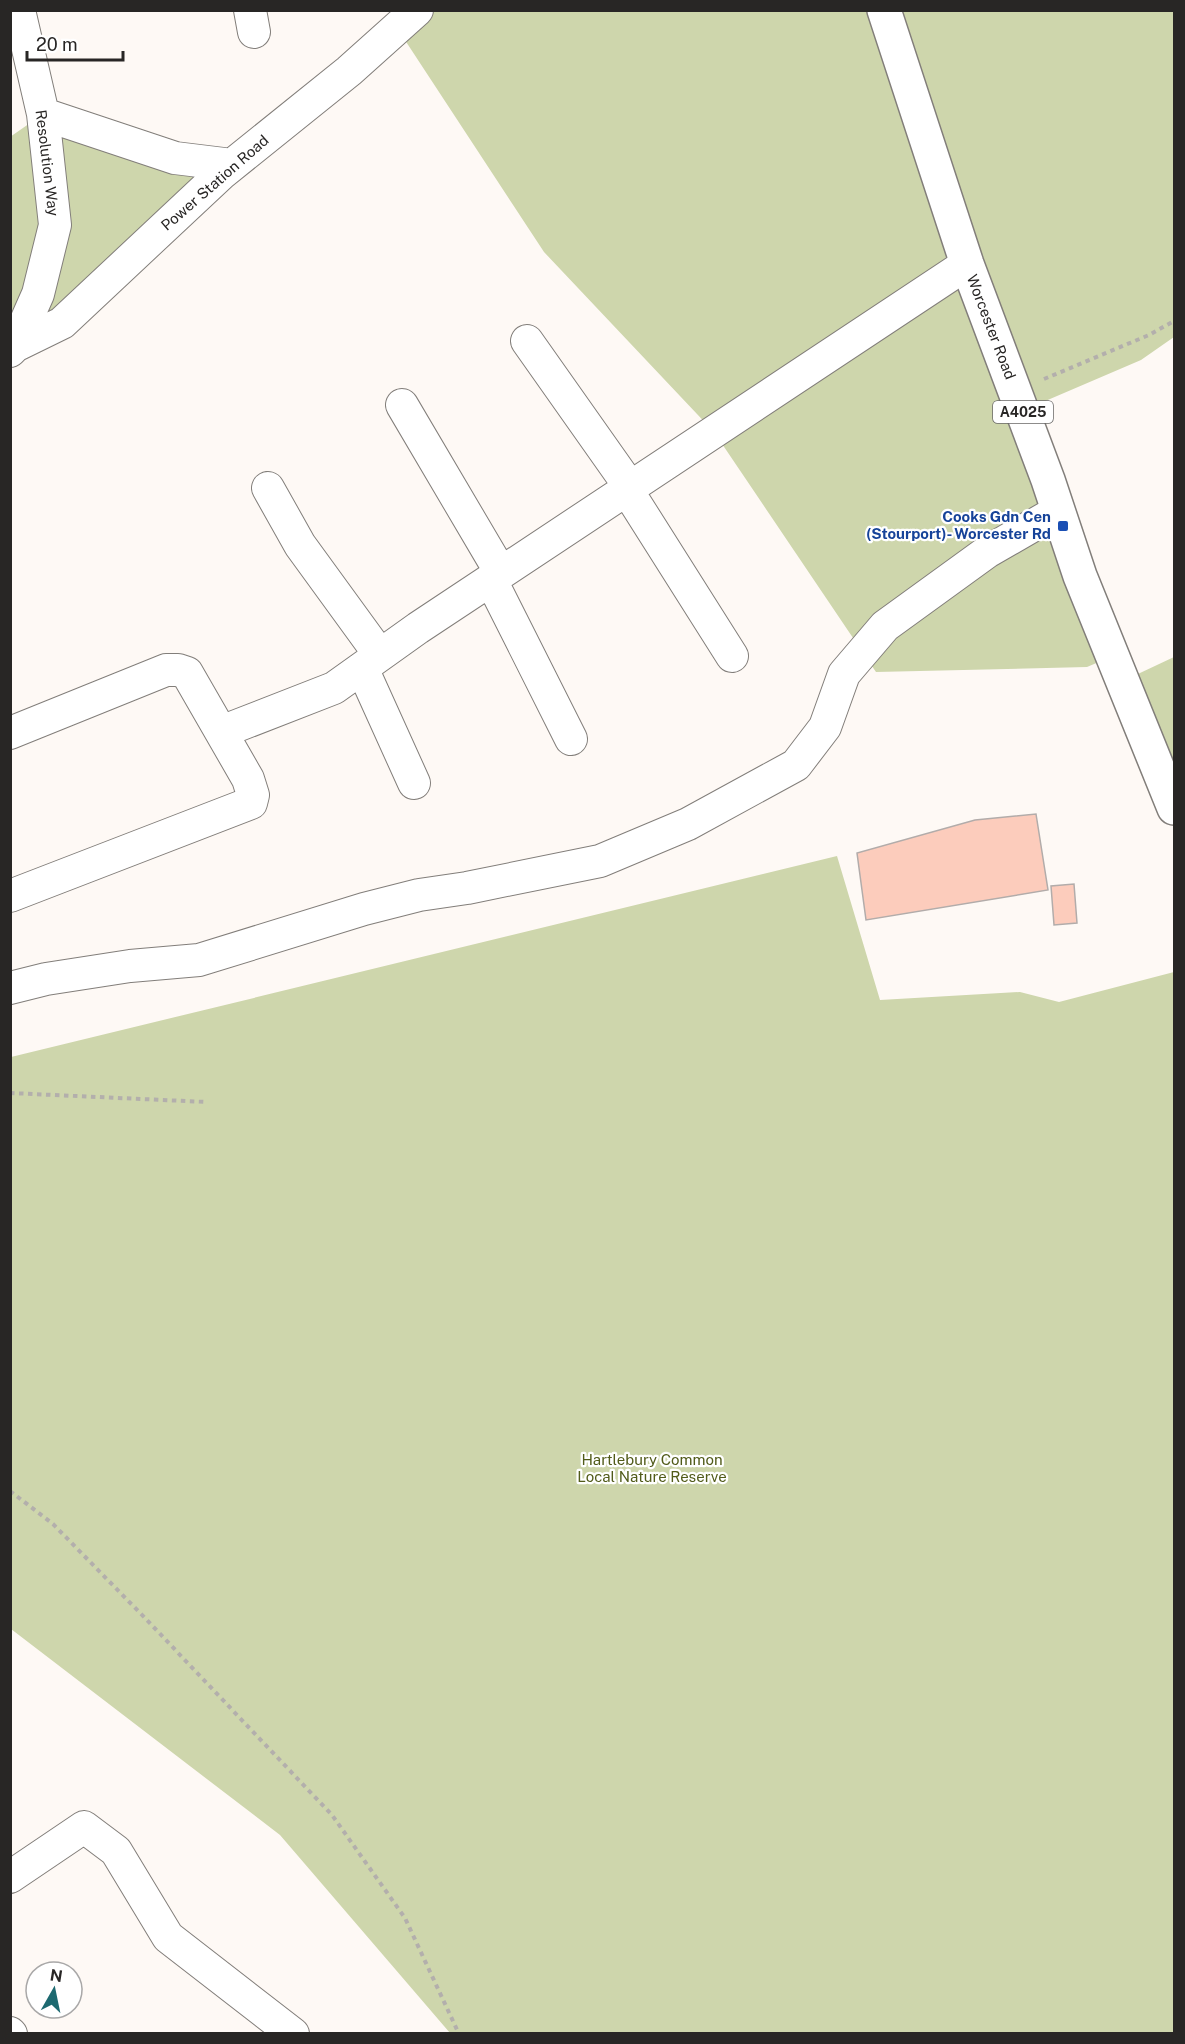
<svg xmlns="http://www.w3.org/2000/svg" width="1185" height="2044" font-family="'Public Sans',sans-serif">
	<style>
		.green { fill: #ced6ac }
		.building { fill: #fcccbc; stroke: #b2acaa; stroke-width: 1.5 }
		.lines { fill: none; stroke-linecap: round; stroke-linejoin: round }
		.minor-casing { stroke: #827e7a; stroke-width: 34 }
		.major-casing { stroke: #827e7a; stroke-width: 36 }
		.path { stroke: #b3afac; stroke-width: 4; stroke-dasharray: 4.5 4.5; stroke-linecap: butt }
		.minor { stroke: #fff; stroke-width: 32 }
		.major { stroke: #fff; stroke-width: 33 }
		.transit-dot { fill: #1a4fb4; stroke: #fff; stroke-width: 2 }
		.labels { text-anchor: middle; stroke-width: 4.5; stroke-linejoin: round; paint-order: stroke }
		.shield { fill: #fff; stroke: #686766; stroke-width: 1.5 }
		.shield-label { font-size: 14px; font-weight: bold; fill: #282625 }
		.street-label { font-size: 15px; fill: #282625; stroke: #fff }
		.transit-label { font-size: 15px; font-weight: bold; fill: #164399; stroke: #fff; text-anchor: end }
		.park-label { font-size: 15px; fill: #515b19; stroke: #fff }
	</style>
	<rect width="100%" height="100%" fill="#fef9f5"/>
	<path class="green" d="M 417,10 L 1174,11 L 1174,337 L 1141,360 L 1022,411 L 1113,656 L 1087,667 L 876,672 L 714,432 L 544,252 L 397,28 Z
		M 43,114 L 232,165 L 11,351 L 10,137 Z
		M 1174,657 L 1174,808 L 1123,681 Z
		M 837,856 L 880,1000 L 1020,992 L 1059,1002 L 1174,972 L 1174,2033 L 450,2033 L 280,1835 L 11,1629 L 11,1057 Z"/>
	<path class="building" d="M 1036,814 L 1048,890 L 866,920 L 857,853 L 975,820 Z
		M 1074,884 L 1077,923 L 1054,925 L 1051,886 Z"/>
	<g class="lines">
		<defs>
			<path id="minor" d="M 250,10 L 254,32
				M 43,114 L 175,158 L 232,165
				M 527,341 L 630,487
				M 15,346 L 38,294 L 55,225 L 43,114 L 19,10
				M 10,351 L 15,346 L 62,323 L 221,174 L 349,71 L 417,10
				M 402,405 L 501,573
				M 268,488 L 300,545 L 380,655
				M 627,490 L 732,656
				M 491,580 L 571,739
				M 362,668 L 414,783
				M 221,732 L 334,688 L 418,628 L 967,264
				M 10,733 L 166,670 L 178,670 L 187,673 L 248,779 L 253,795 L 251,803 L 10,896
				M 10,988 L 46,979 L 130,966 L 199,960 L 364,909 L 419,895 L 467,888 L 600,861 L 688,824 L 796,765 L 825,727 L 844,674 L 885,626 L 987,552 L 1058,511
				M 10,1877 L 84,1827 L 116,1851 L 168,1937 L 293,2034
				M 10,2033 L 11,2034"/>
			<path id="major" d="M 884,10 L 967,264 L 1048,480 L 1080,576 L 1174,808"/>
		</defs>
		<use href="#minor" class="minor-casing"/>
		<use href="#major" class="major-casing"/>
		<path class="path" d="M 1044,379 L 1149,335 L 1174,321
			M 10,1093 L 207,1102
			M 10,1491 L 53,1524 L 145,1618 L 332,1815 L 405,1918 L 459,2034"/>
		<use href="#minor" class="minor"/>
		<use href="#major" class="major"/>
	</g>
	<rect class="transit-dot" x="1057" y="520" width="12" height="12" rx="3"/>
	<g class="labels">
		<rect class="shield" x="993" y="401" width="60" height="22" rx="4.5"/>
		<g class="shield-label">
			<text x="1023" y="417">A4025</text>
		</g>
		<g class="street-label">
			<text transform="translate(47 163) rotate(83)" y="5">Resolution Way</text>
			<text transform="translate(215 183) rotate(-41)" y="5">Power Station Road</text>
			<text transform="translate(991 327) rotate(69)" y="5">Worcester Road</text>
		</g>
		<g class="transit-label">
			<text x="1051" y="522">Cooks Gdn Cen<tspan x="1051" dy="17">(Stourport)- Worcester Rd</tspan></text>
		</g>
		<g class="park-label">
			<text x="652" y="1465">Hartlebury Common<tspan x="652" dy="17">Local Nature Reserve</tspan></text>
		</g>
	</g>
	<rect width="1185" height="2044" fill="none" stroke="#282625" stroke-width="24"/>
	<g transform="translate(54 1990) rotate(9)"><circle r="28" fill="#ffffff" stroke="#a9a8a8" stroke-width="1.5"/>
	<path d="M0-4.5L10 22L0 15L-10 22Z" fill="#1d6970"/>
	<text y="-9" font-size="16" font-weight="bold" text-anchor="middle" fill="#282625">N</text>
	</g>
	<path d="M27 51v9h96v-9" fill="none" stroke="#282625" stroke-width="3"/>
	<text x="36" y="51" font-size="18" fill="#282625" stroke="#ffffff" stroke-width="4.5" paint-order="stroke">20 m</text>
</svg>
